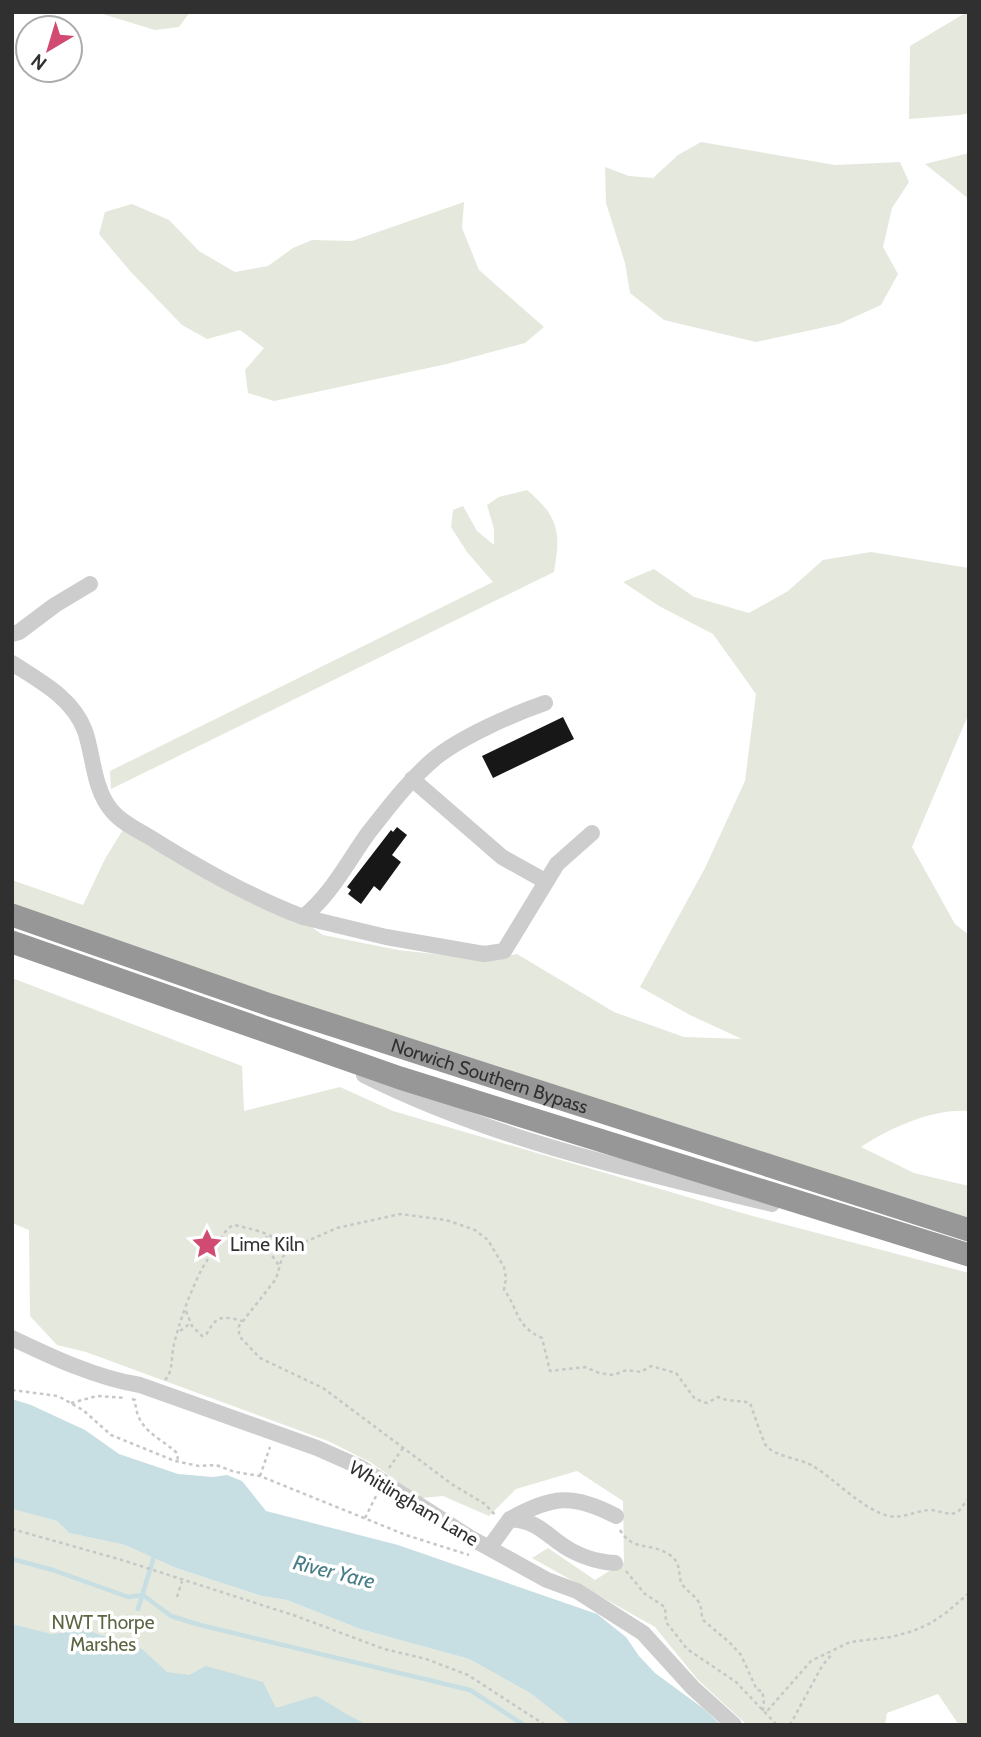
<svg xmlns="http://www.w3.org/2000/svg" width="981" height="1737" font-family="Cabin,sans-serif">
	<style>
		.green { fill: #e5e8dd }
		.water { fill: #c7dee2 }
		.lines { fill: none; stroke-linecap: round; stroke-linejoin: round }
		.stream { stroke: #c7dee2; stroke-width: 4.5 }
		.building { fill: #171717 }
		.path { stroke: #c7c7c7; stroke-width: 2.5; stroke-dasharray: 3.5 3.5; stroke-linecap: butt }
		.minor { stroke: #cdcdcd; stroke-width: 16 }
		.highway { stroke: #979797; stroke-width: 23 }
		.labels { text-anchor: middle; stroke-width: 7; stroke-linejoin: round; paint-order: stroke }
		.street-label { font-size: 19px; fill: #303030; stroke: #fff }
		.poi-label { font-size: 19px; fill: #303030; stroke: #fff; text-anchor: start }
		.park-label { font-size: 19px; fill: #5b6643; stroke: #fff }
		.water-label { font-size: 21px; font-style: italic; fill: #487d88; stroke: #fff }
	</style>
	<rect width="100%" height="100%" fill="#fff"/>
	<path class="green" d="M 96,12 L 190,12 L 179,27 L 155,30 Z
		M 967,12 L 969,12 L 969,113 L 960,115 L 909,119 L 910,46 Z
		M 701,142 L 835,165 L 900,162 L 909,182 L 892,208 L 883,247 L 898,274 L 881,305 L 839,324 L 756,342 L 664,320 L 630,293 L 625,263 L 606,203 L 605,167 L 629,176 L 653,178 L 678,155 Z
		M 969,153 L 969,199 L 925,164 Z
		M 464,202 L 462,228 L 479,270 L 544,327 L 525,343 L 447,364 L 274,401 L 248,393 L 245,370 L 264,348 L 240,330 L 207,339 L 182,325 L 130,271 L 99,234 L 105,212 L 132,204 L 169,220 L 199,251 L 235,272 L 268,266 L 293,248 L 312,240 L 352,241 Z
		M 527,490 C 559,517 561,532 554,572 L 111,789 L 110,771 L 493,582 L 467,552 L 451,527 L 453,510 L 463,506 L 477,531 L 494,545 L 494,529 L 487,505 L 499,497 Z
		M 871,552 L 969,568 L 969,713 L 912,847 L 955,924 L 969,935 L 969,1111 C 934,1108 889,1128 861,1147 L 914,1173 L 969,1186 L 969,1223 L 879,1197 L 12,907 L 12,880 L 83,905 L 105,859 L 127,823 L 290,912 L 323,935 L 398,950 L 488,960 L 517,954 L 614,1012 L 684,1037 L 742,1039 L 690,1015 L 640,987 L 705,868 L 745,781 L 756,694 L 713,634 L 659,606 L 623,582 L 654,569 L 694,597 L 749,613 L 788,591 L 823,560 Z
		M 12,978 L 242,1066 L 244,1111 L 340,1087 L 393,1111 L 749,1215 L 969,1273 L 969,1725 L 959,1725 L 938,1694 L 887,1713 L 885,1725 L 747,1725 L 698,1680 L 655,1627 L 532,1558 L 548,1548 L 595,1580 L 624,1562 L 623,1501 L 577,1471 L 516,1489 L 489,1516 L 443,1496 L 421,1498 L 370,1462 L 328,1441 L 86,1352 L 57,1345 L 30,1316 L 29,1230 L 12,1223 Z
		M 12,1509 L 57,1521 L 69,1533 L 125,1545 L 176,1568 L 261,1596 L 287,1600 L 360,1629 L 469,1659 L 530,1693 L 571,1725 L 12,1725 Z"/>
	<path class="water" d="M 12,1399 L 31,1405 L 85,1430 L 119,1454 L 178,1474 L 213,1477 L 227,1475 L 242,1481 L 266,1511 L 398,1545 L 597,1614 L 626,1637 L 639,1656 L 655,1673 L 704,1709 L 721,1725 L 571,1725 L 530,1693 L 469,1659 L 360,1629 L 287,1600 L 261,1596 L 176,1568 L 125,1545 L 69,1533 L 57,1521 L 12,1509 Z
		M 12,1624 L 51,1634 L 86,1630 L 142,1649 L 167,1672 L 189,1675 L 206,1666 L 263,1682 L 276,1708 L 316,1696 C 332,1704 356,1722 371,1725 L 12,1725 Z"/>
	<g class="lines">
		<path class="stream" d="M 12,1559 L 53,1570 L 128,1597 L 143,1595 L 171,1616 L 200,1625 L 470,1690 L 524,1725
			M 138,1609 L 155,1553"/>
	</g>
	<path class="building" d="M 563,717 L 574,739 L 493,778 L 482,756 Z
		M 397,827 L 407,835 L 392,855 L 401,862 L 380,891 L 374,886 L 361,904 L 348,894 L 351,890 L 347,887 L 391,830 L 393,832 Z"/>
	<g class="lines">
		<path class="path" d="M 266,1236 L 271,1254 L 280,1267
			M 289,1249 L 282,1258 L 276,1279 L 239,1326 L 239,1336 L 260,1358 L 323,1388 L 453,1485 L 485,1504 L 496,1516
			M 186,1311 L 192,1326 L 202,1336 L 206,1335 C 216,1316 221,1315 242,1321
			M 180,1331 L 188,1325 L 192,1326
			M 165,1380 C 173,1371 171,1361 173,1349 C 177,1327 195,1277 208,1259 C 210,1256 214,1254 216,1251 C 224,1238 218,1236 233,1225 C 248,1227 283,1237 289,1249 L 337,1228 L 400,1214 L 446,1220 L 475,1230 L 488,1240 L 504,1267 L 506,1278 L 504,1290 C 519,1309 514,1325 542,1338 L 550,1371 L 585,1367 L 599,1373 L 613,1375 L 627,1370 L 641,1372 L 651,1366 L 676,1373 L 695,1399 L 707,1403 L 718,1397 C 729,1402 739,1400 750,1403 C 754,1414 761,1435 765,1444 C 773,1457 800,1458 813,1466 C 836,1480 863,1510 889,1516 C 904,1519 916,1510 931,1510 C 941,1511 945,1515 957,1513 L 969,1498
			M 12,1390 L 58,1396 L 83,1410 L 111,1435 L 175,1461 L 199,1466 L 216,1465 L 235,1472 L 260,1476 L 406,1535 L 469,1555
			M 132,1399 L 135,1400 C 137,1431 157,1435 177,1453 L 178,1461
			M 71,1403 L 97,1396 L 125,1398
			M 389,1468 L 403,1448
			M 260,1476 L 270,1447
			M 365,1518 L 376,1496
			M 12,1529 L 122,1560 L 296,1616 L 384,1649 L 426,1659 L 468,1675 L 545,1725
			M 620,1530 C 633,1552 651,1542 670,1555 C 683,1565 677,1575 682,1584 C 687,1592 697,1596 700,1605 C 702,1609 701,1615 703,1620 L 730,1643 L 741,1655 L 757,1690 L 762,1691 L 764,1700 L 763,1710 L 768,1710 L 811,1661 L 850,1642 L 891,1637 L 913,1631 L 931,1623 L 947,1612 L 969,1593
			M 626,1571 L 645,1594 L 665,1607 L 666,1622 L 687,1649 L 736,1682 L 777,1725
			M 177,1597 L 182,1581
			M 790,1725 L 822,1666 L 832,1654"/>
		<path class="minor" d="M 12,634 L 19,632 L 55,605 L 90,584
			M 12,663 C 40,681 73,698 85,731 C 94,757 93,789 112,811 C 122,823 138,830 151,838 C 199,868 250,897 303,917 C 331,895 348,861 369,832 C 389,807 409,780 434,759 C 459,738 513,714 545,703
			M 412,779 L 502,857 L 545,881
			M 303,917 L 386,937 L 484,954 L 504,951 L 557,864 L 592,833
			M 364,1075 C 492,1139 634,1171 772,1204
			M 12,1338 C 52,1357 96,1378 140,1385 L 317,1448 L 360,1467 L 469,1537 L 547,1580 L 577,1591 L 643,1633 L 693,1688 L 734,1725
			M 510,1519 C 553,1496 572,1493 616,1516
			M 489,1548 L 510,1519 C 534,1521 541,1529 558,1542 C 574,1554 595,1562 615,1563"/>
		<g class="highway">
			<path id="s1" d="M 12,915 L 270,1005 L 969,1230"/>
			<path d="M 12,942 L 400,1078 L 969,1255"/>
		</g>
	</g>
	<defs>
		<symbol id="sight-bare" viewBox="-9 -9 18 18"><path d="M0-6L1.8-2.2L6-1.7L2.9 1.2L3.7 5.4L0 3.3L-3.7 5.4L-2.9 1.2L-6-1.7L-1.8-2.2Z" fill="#d04a71" stroke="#fff" stroke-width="2.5" paint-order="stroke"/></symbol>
	</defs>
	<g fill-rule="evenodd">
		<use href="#sight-bare" x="185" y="1222" width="44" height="44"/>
	</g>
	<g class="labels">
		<g class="street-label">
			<text dy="7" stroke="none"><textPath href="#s1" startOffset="504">Norwich Southern Bypass</textPath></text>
			<text transform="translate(414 1503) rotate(31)" y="7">Whitlingham Lane</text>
		</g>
		<g class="poi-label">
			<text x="230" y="1251">Lime Kiln</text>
		</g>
		<g class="park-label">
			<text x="103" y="1629">NWT Thorpe<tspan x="103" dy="22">Marshes</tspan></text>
		</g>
		<g class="water-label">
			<text transform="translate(334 1572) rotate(14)" y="7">River Yare</text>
		</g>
	</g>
	<rect width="981" height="1737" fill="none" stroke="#303030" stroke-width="28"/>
	<g transform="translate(49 49) rotate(218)"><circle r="33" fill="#ffffff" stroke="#acacac" stroke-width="2"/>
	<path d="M0-5L12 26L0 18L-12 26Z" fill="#d04a71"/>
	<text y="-10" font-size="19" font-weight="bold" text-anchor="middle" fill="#303030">N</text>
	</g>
</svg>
